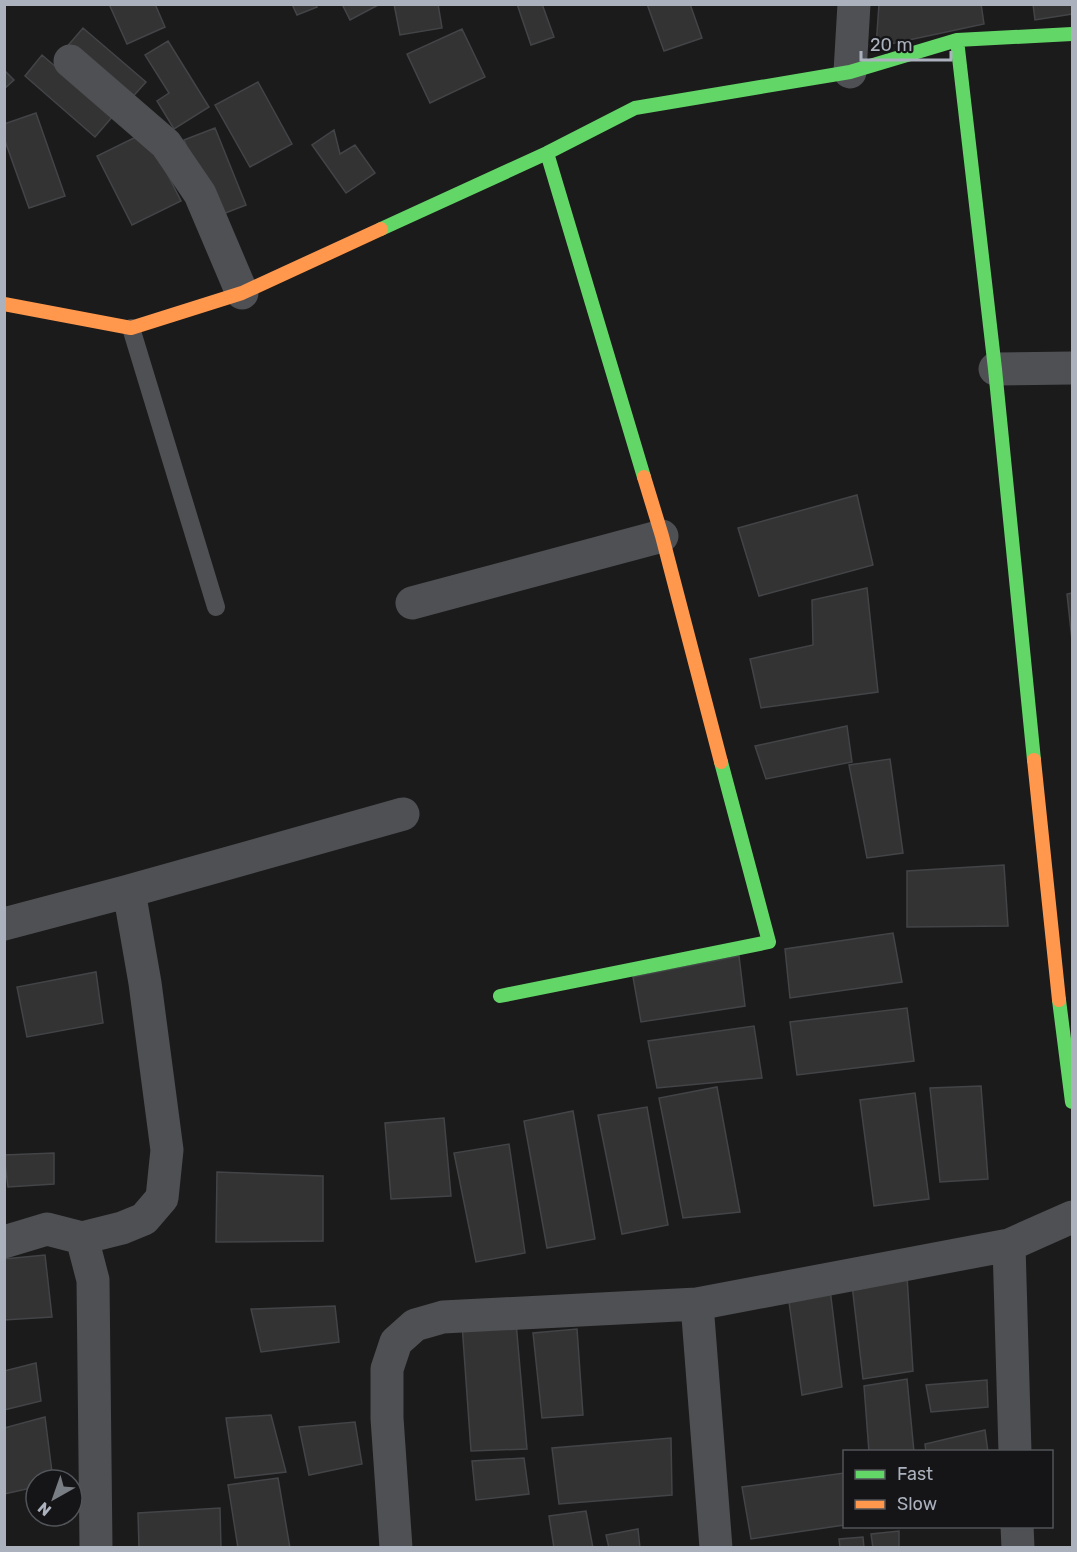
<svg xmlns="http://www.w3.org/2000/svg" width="1077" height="1552" font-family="Rubik,sans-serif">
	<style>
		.building { fill: #333; stroke: #434447; stroke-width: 1.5 }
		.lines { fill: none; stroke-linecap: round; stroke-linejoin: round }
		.lane { stroke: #4f5054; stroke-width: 18 }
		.street { stroke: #4f5054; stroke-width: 33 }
		.fast { stroke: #63d668; stroke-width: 14 }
		.slow { stroke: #ff974d; stroke-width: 14 }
	</style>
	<rect width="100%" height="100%" fill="#1b1b1b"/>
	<path class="building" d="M 109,4 L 155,4 L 165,27 L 127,44 Z
		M 292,4 L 316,4 L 317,7 L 297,15 Z
		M 342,4 L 380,4 L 350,20 Z
		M 394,4 L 438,4 L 442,28 L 400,35 Z
		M 517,4 L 542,4 L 554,37 L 531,45 Z
		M 647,4 L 690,4 L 702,38 L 664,51 Z
		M 879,4 L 981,4 L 984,24 L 876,47 Z
		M 1033,4 L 1072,4 L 1072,14 L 1035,20 Z
		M 83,28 L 146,82 L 128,102 L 65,49 Z
		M 462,29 L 485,77 L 430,103 L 407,54 Z
		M 168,41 L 209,107 L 174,129 L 157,101 L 169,93 L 145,55 Z
		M 42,55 L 113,116 L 95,137 L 25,76 Z
		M 4,70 L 14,80 L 4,89 Z
		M 258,82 L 292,144 L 250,167 L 215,105 Z
		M 36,113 L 65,196 L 29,208 L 4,138 L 4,124 Z
		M 215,128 L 246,205 L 215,217 L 184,140 Z
		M 334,130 L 340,154 L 355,145 L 375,173 L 346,193 L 312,145 Z
		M 146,132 L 181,201 L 132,225 L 97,156 Z
		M 857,495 L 873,565 L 759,596 L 738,528 Z
		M 867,588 L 878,692 L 761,708 L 750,659 L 813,645 L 812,600 Z
		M 1072,593 L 1072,640 L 1067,594 Z
		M 847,726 L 852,762 L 766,779 L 755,746 Z
		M 890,759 L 903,853 L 867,858 L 849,765 Z
		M 1004,865 L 1008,926 L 907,927 L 907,871 Z
		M 893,933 L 902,982 L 790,998 L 785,949 Z
		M 739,956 L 745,1006 L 641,1022 L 633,977 Z
		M 96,972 L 103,1023 L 27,1037 L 17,987 Z
		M 907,1008 L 914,1061 L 797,1075 L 790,1022 Z
		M 754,1026 L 762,1078 L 657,1088 L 648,1041 Z
		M 981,1086 L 988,1179 L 940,1182 L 930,1088 Z
		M 717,1087 L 740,1212 L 683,1218 L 659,1098 Z
		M 915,1093 L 929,1199 L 874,1206 L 860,1100 Z
		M 647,1107 L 668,1225 L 622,1234 L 598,1115 Z
		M 573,1111 L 595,1239 L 547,1248 L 524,1121 Z
		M 444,1118 L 451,1196 L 391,1199 L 385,1123 Z
		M 509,1144 L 525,1253 L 476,1262 L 454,1153 Z
		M 54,1153 L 54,1184 L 8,1187 L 4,1155 Z
		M 217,1172 L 323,1176 L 323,1241 L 216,1242 Z
		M 45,1255 L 52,1317 L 4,1320 L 4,1259 Z
		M 907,1276 L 913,1371 L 863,1379 L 852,1285 Z
		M 830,1289 L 842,1387 L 802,1395 L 788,1295 Z
		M 335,1306 L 339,1342 L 261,1352 L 251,1309 Z
		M 516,1322 L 527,1449 L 471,1451 L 462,1324 Z
		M 577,1329 L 583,1415 L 542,1418 L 533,1333 Z
		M 36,1363 L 41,1401 L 4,1410 L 4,1371 Z
		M 907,1379 L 914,1452 L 869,1452 L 864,1386 Z
		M 987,1380 L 988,1407 L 931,1412 L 926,1385 Z
		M 271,1415 L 286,1472 L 235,1478 L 226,1418 Z
		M 45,1417 L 53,1480 L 36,1480 L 36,1487 L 4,1494 L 4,1428 Z
		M 355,1422 L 362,1464 L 309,1475 L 299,1427 Z
		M 985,1430 L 988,1452 L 926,1452 L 925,1444 Z
		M 671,1438 L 672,1495 L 559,1504 L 552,1448 Z
		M 524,1458 L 529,1494 L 476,1500 L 472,1461 Z
		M 844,1473 L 844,1525 L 751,1539 L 742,1487 Z
		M 278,1478 L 290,1548 L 238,1548 L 228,1485 Z
		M 220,1508 L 221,1548 L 139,1548 L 138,1513 Z
		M 586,1511 L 593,1548 L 554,1548 L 549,1516 Z
		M 638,1529 L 640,1548 L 609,1548 L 606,1535 Z
		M 899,1531 L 899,1548 L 873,1548 L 871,1534 Z
		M 863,1537 L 864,1548 L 840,1548 L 839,1539 Z"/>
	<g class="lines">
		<path class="lane" d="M 131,328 L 216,607"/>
		<path class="street" d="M 70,61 L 166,144 L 200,194 L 242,293
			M 850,72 L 854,4
			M 995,369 L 1072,368
			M 412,603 L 662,536
			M 129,891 L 403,814
			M 4,924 L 129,891 L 145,983 L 167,1150 L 162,1198 L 144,1219 L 122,1228 L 82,1238 L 47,1229 L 4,1242
			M 82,1238 L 93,1280 L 96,1548
			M 1009,1245 L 1015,1452
			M 697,1304 L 716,1548
			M 1017,1526 L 1018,1548
			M 396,1548 L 387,1418 L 387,1369 L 396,1342 L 415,1325 L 443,1317 L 697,1304 L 1009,1245 L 1072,1217"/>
		<path class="fast" d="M 957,40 L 995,369 L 1034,760
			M 547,153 L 644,477
			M 381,229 L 547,153 L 635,108 L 850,72 L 957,40 L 1072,34
			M 500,996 L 769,942 L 721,762
			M 1059,1000 L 1072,1102"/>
		<path class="slow" d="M 4,304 L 131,328 L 242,293 L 381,229
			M 644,477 L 662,536 L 721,762
			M 1034,760 L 1059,1000"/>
	</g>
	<rect width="1077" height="1552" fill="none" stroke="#abb2bd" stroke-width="12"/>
	<rect x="843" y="1450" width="210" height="78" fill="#151517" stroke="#515459" stroke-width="1.5"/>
	<rect x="855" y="1470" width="30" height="9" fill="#63d668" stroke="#515459" stroke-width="1.5"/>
	<text x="897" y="1480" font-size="18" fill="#abb2bd">Fast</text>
	<rect x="855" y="1500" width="30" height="9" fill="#ff974d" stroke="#515459" stroke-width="1.5"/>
	<text x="897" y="1510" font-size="18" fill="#abb2bd">Slow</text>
	<g transform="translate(54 1498) rotate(220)"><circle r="28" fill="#151517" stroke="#515459" stroke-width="1.5"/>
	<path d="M0-4.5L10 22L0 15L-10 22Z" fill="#797d84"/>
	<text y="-9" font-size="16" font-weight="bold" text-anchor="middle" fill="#abb2bd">N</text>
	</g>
	<path d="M861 51v9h90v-9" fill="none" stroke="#abb2bd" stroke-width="3"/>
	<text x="870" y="51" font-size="18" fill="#abb2bd" stroke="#151517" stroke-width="4.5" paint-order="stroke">20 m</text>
</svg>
